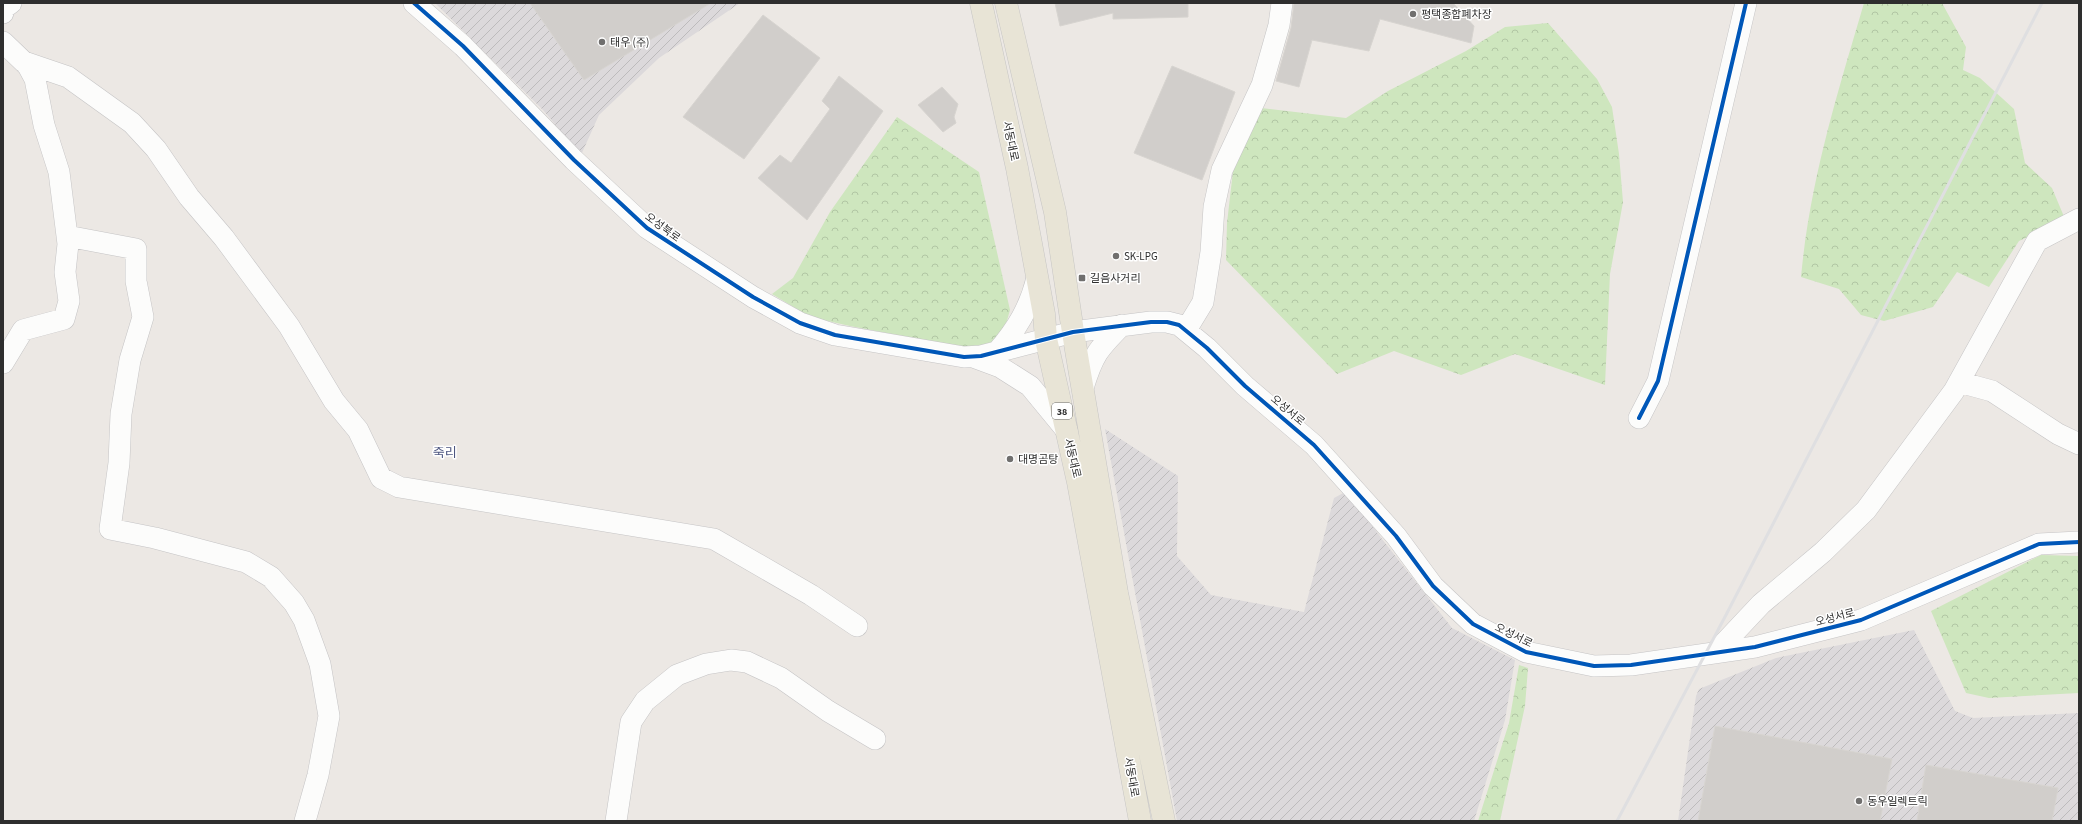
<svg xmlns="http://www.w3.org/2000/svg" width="2082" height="824" font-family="'Source Sans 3','Noto Sans KR',sans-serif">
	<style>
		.industrial { fill: url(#industrial-furrows) }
		.forest { fill: url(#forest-crowns) }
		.building { fill: #d1cecb; stroke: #d7d4d0 }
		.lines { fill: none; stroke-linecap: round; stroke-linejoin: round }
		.minor-casing { stroke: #c5c4c5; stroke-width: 22 }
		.major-casing { stroke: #c6c5c4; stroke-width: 23 }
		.minor { stroke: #fcfcfb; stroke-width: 21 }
		.major { stroke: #e8e4d6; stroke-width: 22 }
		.rail { stroke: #dfdfe1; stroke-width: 3 }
		.cycleway-casing { stroke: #fff; stroke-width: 6 }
		.cycleway { stroke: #0057b8; stroke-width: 4 }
		.poi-dot { fill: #706f6e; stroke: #fff; stroke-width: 1.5 }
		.labels { text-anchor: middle; stroke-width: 3; stroke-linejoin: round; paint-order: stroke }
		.shield { fill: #fff; stroke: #6d6d6d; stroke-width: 1 }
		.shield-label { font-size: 10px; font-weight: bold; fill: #2e2e2e }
		.poi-label { font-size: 11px; fill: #2e2e2e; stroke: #fff; text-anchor: start }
		.street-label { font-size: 11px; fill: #2e2e2e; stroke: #fff }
		.quarter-label { font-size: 13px; fill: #4d5680; stroke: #fff }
	</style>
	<defs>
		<pattern id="industrial-furrows" width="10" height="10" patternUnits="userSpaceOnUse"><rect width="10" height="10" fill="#dcd9db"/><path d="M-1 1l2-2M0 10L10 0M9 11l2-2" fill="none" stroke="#bdbbbc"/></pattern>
		<pattern id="forest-crowns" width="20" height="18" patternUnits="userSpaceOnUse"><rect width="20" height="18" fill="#cee6be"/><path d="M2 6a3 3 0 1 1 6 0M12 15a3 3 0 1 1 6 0" fill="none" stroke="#b1c6a4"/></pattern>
	</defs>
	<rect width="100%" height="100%" fill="#ece8e4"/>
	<path class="industrial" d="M 435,3 L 740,3 L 659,58 L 599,115 L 581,155 L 543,110 Z
		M 1105,429 L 1178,476 L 1177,556 L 1211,595 L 1304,612 L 1334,498 L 1347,491 L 1382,539 L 1452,628 L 1515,660 L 1505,720 L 1474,821 L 1177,821 Z
		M 1914,630 L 1955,711 L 1973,718 L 2079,713 L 2079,821 L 1678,821 L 1696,696 L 1699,689 L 1776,658 Z"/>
	<path class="forest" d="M 1864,3 L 1942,3 L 1966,47 L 1963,70 L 1980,78 L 2014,109 L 2025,163 L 2052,188 L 2065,219 L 2019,241 L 1989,287 L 1957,272 L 1933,307 L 1884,321 L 1861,315 L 1839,289 L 1801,277 C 1810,180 1837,95 1864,3 Z
		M 1548,23 L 1597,79 L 1612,107 L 1619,154 L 1623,202 L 1610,274 L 1605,385 L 1515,354 L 1461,375 L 1394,351 L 1337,374 L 1226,260 L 1227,223 L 1233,171 L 1261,108 L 1346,118 L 1388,91 L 1466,51 L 1505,27 Z
		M 897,117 L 979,172 L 1010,310 L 1004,331 L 991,343 L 969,349 L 850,326 L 810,317 L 772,294 L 793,278 L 830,212 Z
		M 2041,555 L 2079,556 L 2079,693 L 1989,698 L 1966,693 L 1931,611 Z
		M 1519,665 L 1528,668 L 1525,706 L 1500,821 L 1478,821 L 1509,723 Z"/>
	<path class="building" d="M 530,3 L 711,3 L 584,80 Z
		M 1055,3 L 1188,3 L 1188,17 L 1113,19 L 1113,13 L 1060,26 Z
		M 1294,3 L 1453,3 L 1474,26 L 1471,43 L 1380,19 L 1369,51 L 1312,40 L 1299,87 L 1276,81 L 1291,28 Z
		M 763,15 L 820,58 L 744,159 L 683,117 Z
		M 1172,66 L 1235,92 L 1202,180 L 1134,153 Z
		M 839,76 L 883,111 L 807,220 L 758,178 L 780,155 L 791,163 L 830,109 L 822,101 Z
		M 942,87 L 958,104 L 954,117 L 956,123 L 943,132 L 918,105 Z
		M 1715,726 L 1892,759 L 1880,821 L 1698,821 Z
		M 1926,765 L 2058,788 L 2052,821 L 1917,821 Z"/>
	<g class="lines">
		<defs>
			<path id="minor" d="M 414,3 L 463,46 L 574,160 L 647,228 L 753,297 L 800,323 L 835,335 L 964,357 L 981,356 L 1073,332 L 1151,322 L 1167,322 L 1179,325 L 1207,348 L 1245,386 L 1314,445 L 1396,536 L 1433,586 L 1473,624 L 1526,652 L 1594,666 L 1631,665 L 1755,647 L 1798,636 L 1861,620 L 2039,544 L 2079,542
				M 3,13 L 4,8 L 11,3
				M 3,42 L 28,66 L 35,79 L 44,125 L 59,172 L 68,244 L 65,272 L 69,301 L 64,319 L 23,330 L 3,363
				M 24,62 L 68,77 L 132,123 L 156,149 L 189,197 L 224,238 L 289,326 L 334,401 L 358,430 L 381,478 L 399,487 L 714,539 L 811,595 L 857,626
				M 67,236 L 136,249 L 136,281 L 143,317 L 130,360 L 121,414 L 119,463 L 110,529 L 155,538 L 246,562 L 271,577 L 294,603 L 304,620 L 320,664 L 329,716 L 318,775 L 305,821
				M 1186,330 L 1203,302 L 1211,252 L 1214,207 L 1222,170 L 1262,85 L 1279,25 L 1282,3
				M 997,352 C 1017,329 1030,307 1037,278
				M 973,357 L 1000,367 L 1030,386 L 1067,431
				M 1959,382 L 1992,391 L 2058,434 L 2079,444
				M 1083,388 C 1093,355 1098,349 1122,325
				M 1639,418 L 1658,381 L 1746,3
				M 1715,653 L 1761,604 L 1823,552 L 1866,510 L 1954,391 L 2037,241 L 2079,219
				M 616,821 L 631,722 L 645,701 L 677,675 L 706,664 L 731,660 L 747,662 L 781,678 L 828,711 L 875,739"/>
			<path id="major" d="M 981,3 L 1017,168 L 1044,314 L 1046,339 L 1078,482 L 1140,821
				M 1006,3 L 1055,212 L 1073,332 L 1117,593 L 1164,821"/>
		</defs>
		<use href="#minor" class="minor-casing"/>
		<use href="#major" class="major-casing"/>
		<use href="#minor" class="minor"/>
		<use href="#major" class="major"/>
		<path class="rail" d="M 1617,821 L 1727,613 L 2042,3"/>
		<defs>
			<path id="cycleway" d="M 414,3 L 463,46 L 574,160 L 647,228 L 753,297 L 800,323 L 835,335 L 964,357 L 981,356 L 1073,332 L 1151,322 L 1167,322 L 1179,325 L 1207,348 L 1245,386 L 1314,445 L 1396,536 L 1433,586 L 1473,624 L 1526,652 L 1594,666 L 1631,665 L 1755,647 L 1798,636 L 1861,620 L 2039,544 L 2079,542
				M 1639,418 L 1658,381 L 1746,3"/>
		</defs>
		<use href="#cycleway" class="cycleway-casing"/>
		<use href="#cycleway" class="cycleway"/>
	</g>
	<g class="poi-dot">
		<circle cx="1413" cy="14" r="4"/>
		<circle cx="602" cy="42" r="4"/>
		<circle cx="1116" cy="256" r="4"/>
		<rect x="1078" y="274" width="8" height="8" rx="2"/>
		<circle cx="1010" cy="459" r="4"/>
		<circle cx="1859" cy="801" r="4"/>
	</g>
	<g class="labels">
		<rect class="shield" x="1052" y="403" width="20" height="16" rx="3"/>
		<g class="shield-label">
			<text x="1062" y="415">38</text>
		</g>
		<g class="poi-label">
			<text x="1421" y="18">평택종합폐차장</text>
			<text x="610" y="46">태우 (주)</text>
			<text x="1124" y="260">SK-LPG</text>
			<text x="1090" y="282">길음사거리</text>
			<text x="1018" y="463">대명곰탕</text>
			<text x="1867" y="805">동우일렉트릭</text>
		</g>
		<g class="street-label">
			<text transform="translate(1011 141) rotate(78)" y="4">서동대로</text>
			<text transform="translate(663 227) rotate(36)" y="4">오성북로</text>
			<text transform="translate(1288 410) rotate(40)" y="4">오성서로</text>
			<text transform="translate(1073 458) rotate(77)" y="4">서동대로</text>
			<text transform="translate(1835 617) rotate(-15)" y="4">오성서로</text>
			<text transform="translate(1514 635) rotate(26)" y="4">오성서로</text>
			<text transform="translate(1132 777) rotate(80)" y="4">서동대로</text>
		</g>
		<g class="quarter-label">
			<text x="445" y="457">죽리</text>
		</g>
	</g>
	<rect width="2082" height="824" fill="none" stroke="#2e2e2e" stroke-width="8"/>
</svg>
